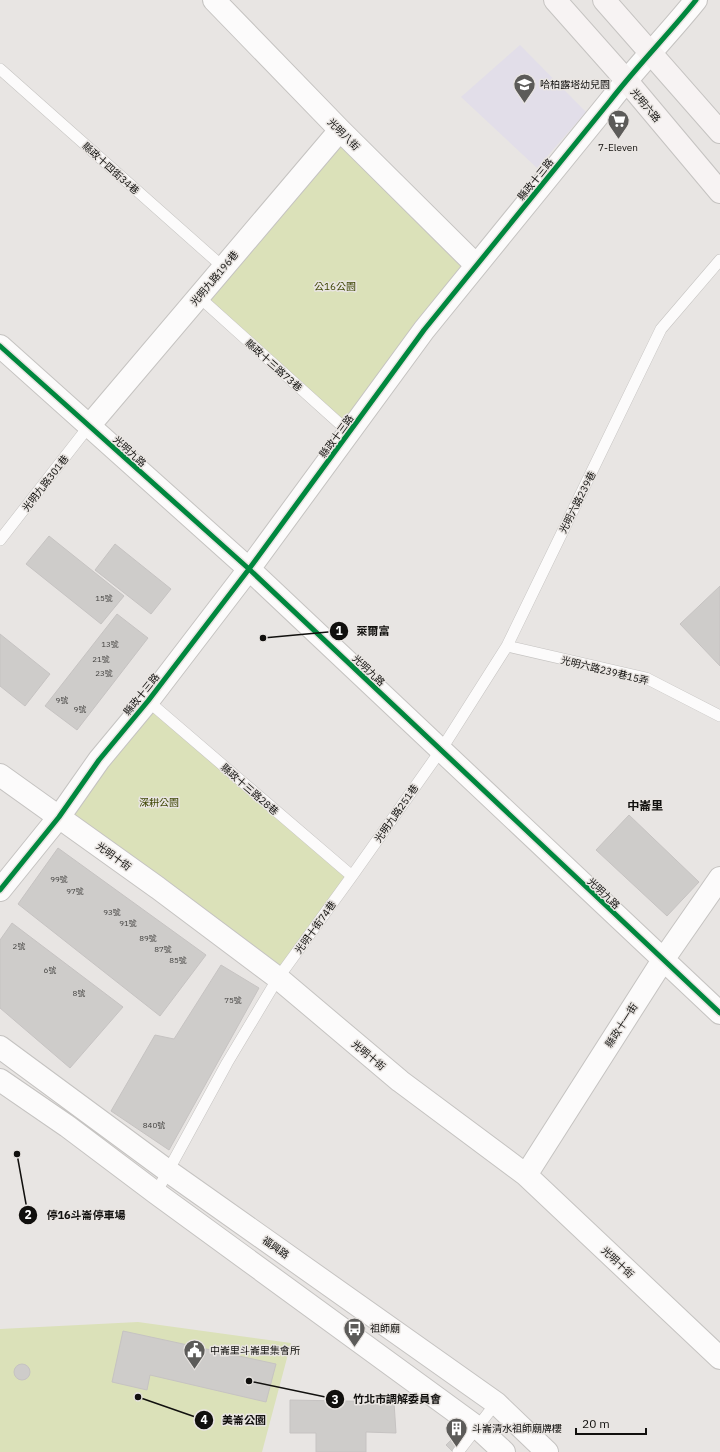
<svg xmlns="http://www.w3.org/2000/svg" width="720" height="1452" font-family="'IBM Plex Sans','Noto Sans TC',sans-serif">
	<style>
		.education { fill: #e2dee9 }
		.green { fill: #dbe1b9 }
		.building { fill: #ceccca; stroke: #c6c3c2 }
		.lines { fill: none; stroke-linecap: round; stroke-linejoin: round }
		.service-casing { stroke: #c5c3c1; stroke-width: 12 }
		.minor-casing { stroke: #c5c3c1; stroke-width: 24 }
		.tertiary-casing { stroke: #c5c3c1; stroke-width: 24 }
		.secondary-casing { stroke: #c5c3c1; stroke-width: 24 }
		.service { stroke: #fcfbfb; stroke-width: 11 }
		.minor { stroke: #fcfbfb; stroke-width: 22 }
		.tertiary { stroke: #fcfbfb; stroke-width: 22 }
		.secondary { stroke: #f7f3f3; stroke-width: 22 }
		.cycleway-casing { stroke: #e9e5e2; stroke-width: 8 }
		.cycleway { stroke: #00873e; stroke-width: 5 }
		.labels { text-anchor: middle; stroke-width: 3; stroke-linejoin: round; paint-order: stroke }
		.number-label { font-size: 8px; fill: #42413f }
		.poi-label { font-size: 10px; fill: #11100e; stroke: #e9e5e2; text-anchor: start }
		.street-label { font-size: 10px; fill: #11100e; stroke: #e9e5e2 }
		.park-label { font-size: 10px; fill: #3d4503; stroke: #e9e5e2 }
		.quarter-label { font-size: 12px; font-weight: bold; fill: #11100e; stroke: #e9e5e2 }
		.leader { fill: none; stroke: #11100e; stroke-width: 1.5 }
		.callout-dot { fill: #11100e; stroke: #e9e5e2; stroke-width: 1.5 }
		.mark-label { font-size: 12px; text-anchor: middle; font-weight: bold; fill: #fff }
		.callout-label { font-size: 11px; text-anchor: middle; font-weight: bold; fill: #11100e; stroke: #e9e5e2; stroke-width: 3; stroke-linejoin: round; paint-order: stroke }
	</style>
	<rect width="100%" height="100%" fill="#e8e5e3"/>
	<path class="education" d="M 520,45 L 586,112 L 537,168 L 461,97 Z"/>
	<path class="green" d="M 340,130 L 476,265 L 350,433 L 198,296 Z
		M 148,701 L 352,876 L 278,978 L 59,817 Z
		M 138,1322 L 291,1343 L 262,1452 L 0,1452 L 0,1329 Z"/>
	<path class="building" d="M 49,536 L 124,596 L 101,624 L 26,564 Z
		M 115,544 L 171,589 L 151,614 L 95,570 Z
		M 720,586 L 720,666 L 680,624 Z
		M 117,614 L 148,638 L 77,730 L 45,706 Z
		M 0,634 L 50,674 L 25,706 L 0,686 Z
		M 629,815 L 699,882 L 667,916 L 596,850 Z
		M 58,848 L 206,955 L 160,1016 L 18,904 Z
		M 12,923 L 123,1007 L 70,1068 L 0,1008 L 0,940 Z
		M 221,965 L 259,988 L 169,1150 L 111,1111 L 155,1035 L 174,1039 Z
		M 123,1331 L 276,1364 L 266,1402 L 150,1375 L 147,1390 L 112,1382 Z
		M14 1372a8 8 0 1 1 16 0a8 8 0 1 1-16 0Z
		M 290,1400 L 394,1402 L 396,1433 L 366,1432 L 366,1452 L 316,1452 L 316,1433 L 290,1433 Z
		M 453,1438 L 466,1452 L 453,1452 L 446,1445 Z"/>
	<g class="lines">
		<defs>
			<path id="service" d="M 0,69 L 223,267
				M 198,296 L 350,433
				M 0,540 L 89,426
				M 507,646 L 646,678 L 720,716
				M 148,701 L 352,876
				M 156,1193 L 227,1063 L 278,978 L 352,876 L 441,750 L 507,646 L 661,329 L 720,260
				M 458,1452 L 496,1403"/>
			<path id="minor" d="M 214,0 L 340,130 L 476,265
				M 0,346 L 249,569 L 720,1013
				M 89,426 L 340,130
				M 0,775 L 158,888 L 278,978 L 400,1081 L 526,1175 L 720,1358
				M 0,890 L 59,817 L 99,760 L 148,701 L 249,569 L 424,330 L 610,101 C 637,66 668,35 696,0
				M 526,1175 L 663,960 L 720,878"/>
			<path id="tertiary" d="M 0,1047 L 168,1171 L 496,1403 L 547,1452
				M 0,1080 L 67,1126 L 156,1193 L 478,1428 L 504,1452"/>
			<path id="secondary" d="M 555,0 L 626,80 L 720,192
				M 604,0 L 720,132"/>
		</defs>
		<use href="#service" class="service-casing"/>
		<use href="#minor" class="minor-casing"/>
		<use href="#tertiary" class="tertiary-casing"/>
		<use href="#secondary" class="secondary-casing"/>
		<use href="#service" class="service"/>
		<use href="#minor" class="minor"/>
		<use href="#tertiary" class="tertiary"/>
		<use href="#secondary" class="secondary"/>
		<defs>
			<path id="cycleway" d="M 0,346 L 249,569 L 720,1013
				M 0,890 L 59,817 L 99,760 L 148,701 L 249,569 L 424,330 L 610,101 C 637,66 668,35 696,0"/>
		</defs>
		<use href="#cycleway" class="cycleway-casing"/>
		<use href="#cycleway" class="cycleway"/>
	</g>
	<defs>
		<symbol id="school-pin" viewBox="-11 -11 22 30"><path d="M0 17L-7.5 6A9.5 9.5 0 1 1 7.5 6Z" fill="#5c5b59" stroke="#e9e5e2"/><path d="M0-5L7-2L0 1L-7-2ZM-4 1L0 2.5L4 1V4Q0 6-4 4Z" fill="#fff"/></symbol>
		<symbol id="supermarket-pin" viewBox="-11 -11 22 30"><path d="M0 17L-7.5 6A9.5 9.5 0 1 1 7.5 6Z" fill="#5c5b59" stroke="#e9e5e2"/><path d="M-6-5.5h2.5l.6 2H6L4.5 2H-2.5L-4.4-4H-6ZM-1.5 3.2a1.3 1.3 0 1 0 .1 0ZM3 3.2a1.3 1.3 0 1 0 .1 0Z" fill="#fff"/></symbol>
		<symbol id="bus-pin" viewBox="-11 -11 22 30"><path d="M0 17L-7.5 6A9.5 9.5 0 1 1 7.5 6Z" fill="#5c5b59" stroke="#e9e5e2"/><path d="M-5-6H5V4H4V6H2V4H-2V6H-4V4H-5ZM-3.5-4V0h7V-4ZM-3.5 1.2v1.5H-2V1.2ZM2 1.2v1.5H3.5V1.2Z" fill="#fff"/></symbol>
		<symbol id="civic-pin" viewBox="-11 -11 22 30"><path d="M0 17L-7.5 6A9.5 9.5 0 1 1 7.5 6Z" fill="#5c5b59" stroke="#e9e5e2"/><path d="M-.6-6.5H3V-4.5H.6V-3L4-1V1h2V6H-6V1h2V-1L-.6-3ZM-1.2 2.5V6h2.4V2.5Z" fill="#fff"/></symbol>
		<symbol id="building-pin" viewBox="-11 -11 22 30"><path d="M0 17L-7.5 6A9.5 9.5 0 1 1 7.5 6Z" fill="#5c5b59" stroke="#e9e5e2"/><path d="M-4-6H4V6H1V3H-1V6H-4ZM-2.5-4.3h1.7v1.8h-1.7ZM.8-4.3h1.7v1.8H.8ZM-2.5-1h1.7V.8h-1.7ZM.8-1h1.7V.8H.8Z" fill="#fff"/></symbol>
	</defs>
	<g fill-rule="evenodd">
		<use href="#school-pin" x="512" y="72" width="25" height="34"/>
		<use href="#supermarket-pin" x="606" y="108" width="25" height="34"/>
		<use href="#bus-pin" x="342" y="1316" width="25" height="34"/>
		<use href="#civic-pin" x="182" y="1338" width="25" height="34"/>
		<use href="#building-pin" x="444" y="1416" width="25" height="34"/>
	</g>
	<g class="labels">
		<g class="number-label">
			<text x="104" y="601">15號</text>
			<text x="110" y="647">13號</text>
			<text x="101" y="662">21號</text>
			<text x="104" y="676">23號</text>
			<text x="62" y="703">9號</text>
			<text x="80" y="712">9號</text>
			<text x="59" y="882">99號</text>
			<text x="75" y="894">97號</text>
			<text x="112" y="915">93號</text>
			<text x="128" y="926">91號</text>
			<text x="148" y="941">89號</text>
			<text x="19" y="949">2號</text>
			<text x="163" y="952">87號</text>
			<text x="178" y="963">85號</text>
			<text x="50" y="973">6號</text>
			<text x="79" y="996">8號</text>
			<text x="233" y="1003">75號</text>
			<text x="154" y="1128">840號</text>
		</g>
		<g class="poi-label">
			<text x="540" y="88">哈柏露塔幼兒園</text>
			<text x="618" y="151" text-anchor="middle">7-Eleven</text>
			<text x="370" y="1332">祖師廟</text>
			<text x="210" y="1354">中崙里斗崙里集會所</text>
			<text x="472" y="1432">斗崙清水祖師廟牌樓</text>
		</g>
		<g class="street-label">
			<text transform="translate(646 105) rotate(50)" y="4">光明六路</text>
			<text transform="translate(344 134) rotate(45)" y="4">光明八街</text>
			<text transform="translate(111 168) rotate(42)" y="4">縣政十四街34巷</text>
			<text transform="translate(535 179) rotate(-51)" y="4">縣政十三路</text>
			<text transform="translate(214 278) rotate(-50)" y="4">光明九路196巷</text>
			<text transform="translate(274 365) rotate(42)" y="4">縣政十三路73巷</text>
			<text transform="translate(336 436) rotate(-54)" y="4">縣政十三路</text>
			<text transform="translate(130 451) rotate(42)" y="4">光明九路</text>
			<text transform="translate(45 483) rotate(-52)" y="4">光明九路301巷</text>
			<text transform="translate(577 502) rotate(-63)" y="4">光明六路239巷</text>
			<text transform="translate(369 670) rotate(43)" y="4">光明九路</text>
			<text transform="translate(605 670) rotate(14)" y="4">光明六路239巷15弄</text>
			<text transform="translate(141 694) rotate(-51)" y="4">縣政十三路</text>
			<text transform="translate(250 789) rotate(41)" y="4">縣政十三路28巷</text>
			<text transform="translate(396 813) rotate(-55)" y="4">光明九路251巷</text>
			<text transform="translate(114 856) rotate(36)" y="4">光明十街</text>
			<text transform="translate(604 893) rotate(43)" y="4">光明九路</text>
			<text transform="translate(315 927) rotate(-54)" y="4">光明十街74巷</text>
			<text transform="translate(621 1025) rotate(-57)" y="4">縣政十一街</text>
			<text transform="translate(369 1055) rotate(40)" y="4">光明十街</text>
			<text transform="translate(276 1247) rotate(35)" y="4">福興路</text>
			<text transform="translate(618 1262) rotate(43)" y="4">光明十街</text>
		</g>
		<g class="park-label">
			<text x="335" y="290">公16公園</text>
			<text x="159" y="806">深耕公園</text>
		</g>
		<g class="quarter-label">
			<text x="645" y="810">中崙里</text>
		</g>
	</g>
	<path class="leader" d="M263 638L339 631M17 1154L28 1215M249 1381L335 1399M138 1397L204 1420"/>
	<g class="callout-dot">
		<circle cx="263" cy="638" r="4"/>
		<circle cx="17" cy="1154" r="4"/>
		<circle cx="249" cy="1381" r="4"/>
		<circle cx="138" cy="1397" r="4"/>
		<circle cx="339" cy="631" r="10"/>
		<circle cx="28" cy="1215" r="10"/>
		<circle cx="335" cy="1399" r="10"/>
		<circle cx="204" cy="1420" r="10"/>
	</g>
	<g class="mark-label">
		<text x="339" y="635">1</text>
		<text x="28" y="1219">2</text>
		<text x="335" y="1404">3</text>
		<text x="204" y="1424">4</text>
	</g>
	<g class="callout-label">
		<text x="373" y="635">萊爾富</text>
		<text x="86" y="1219">停16斗崙停車場</text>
		<text x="397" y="1403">竹北市調解委員會</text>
		<text x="244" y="1424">美崙公園</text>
	</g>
	<path d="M576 1428v6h70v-6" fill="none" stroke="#11100e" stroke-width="2"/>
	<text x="582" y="1428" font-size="12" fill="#11100e" stroke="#e9e5e2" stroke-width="3" paint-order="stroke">20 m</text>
</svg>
